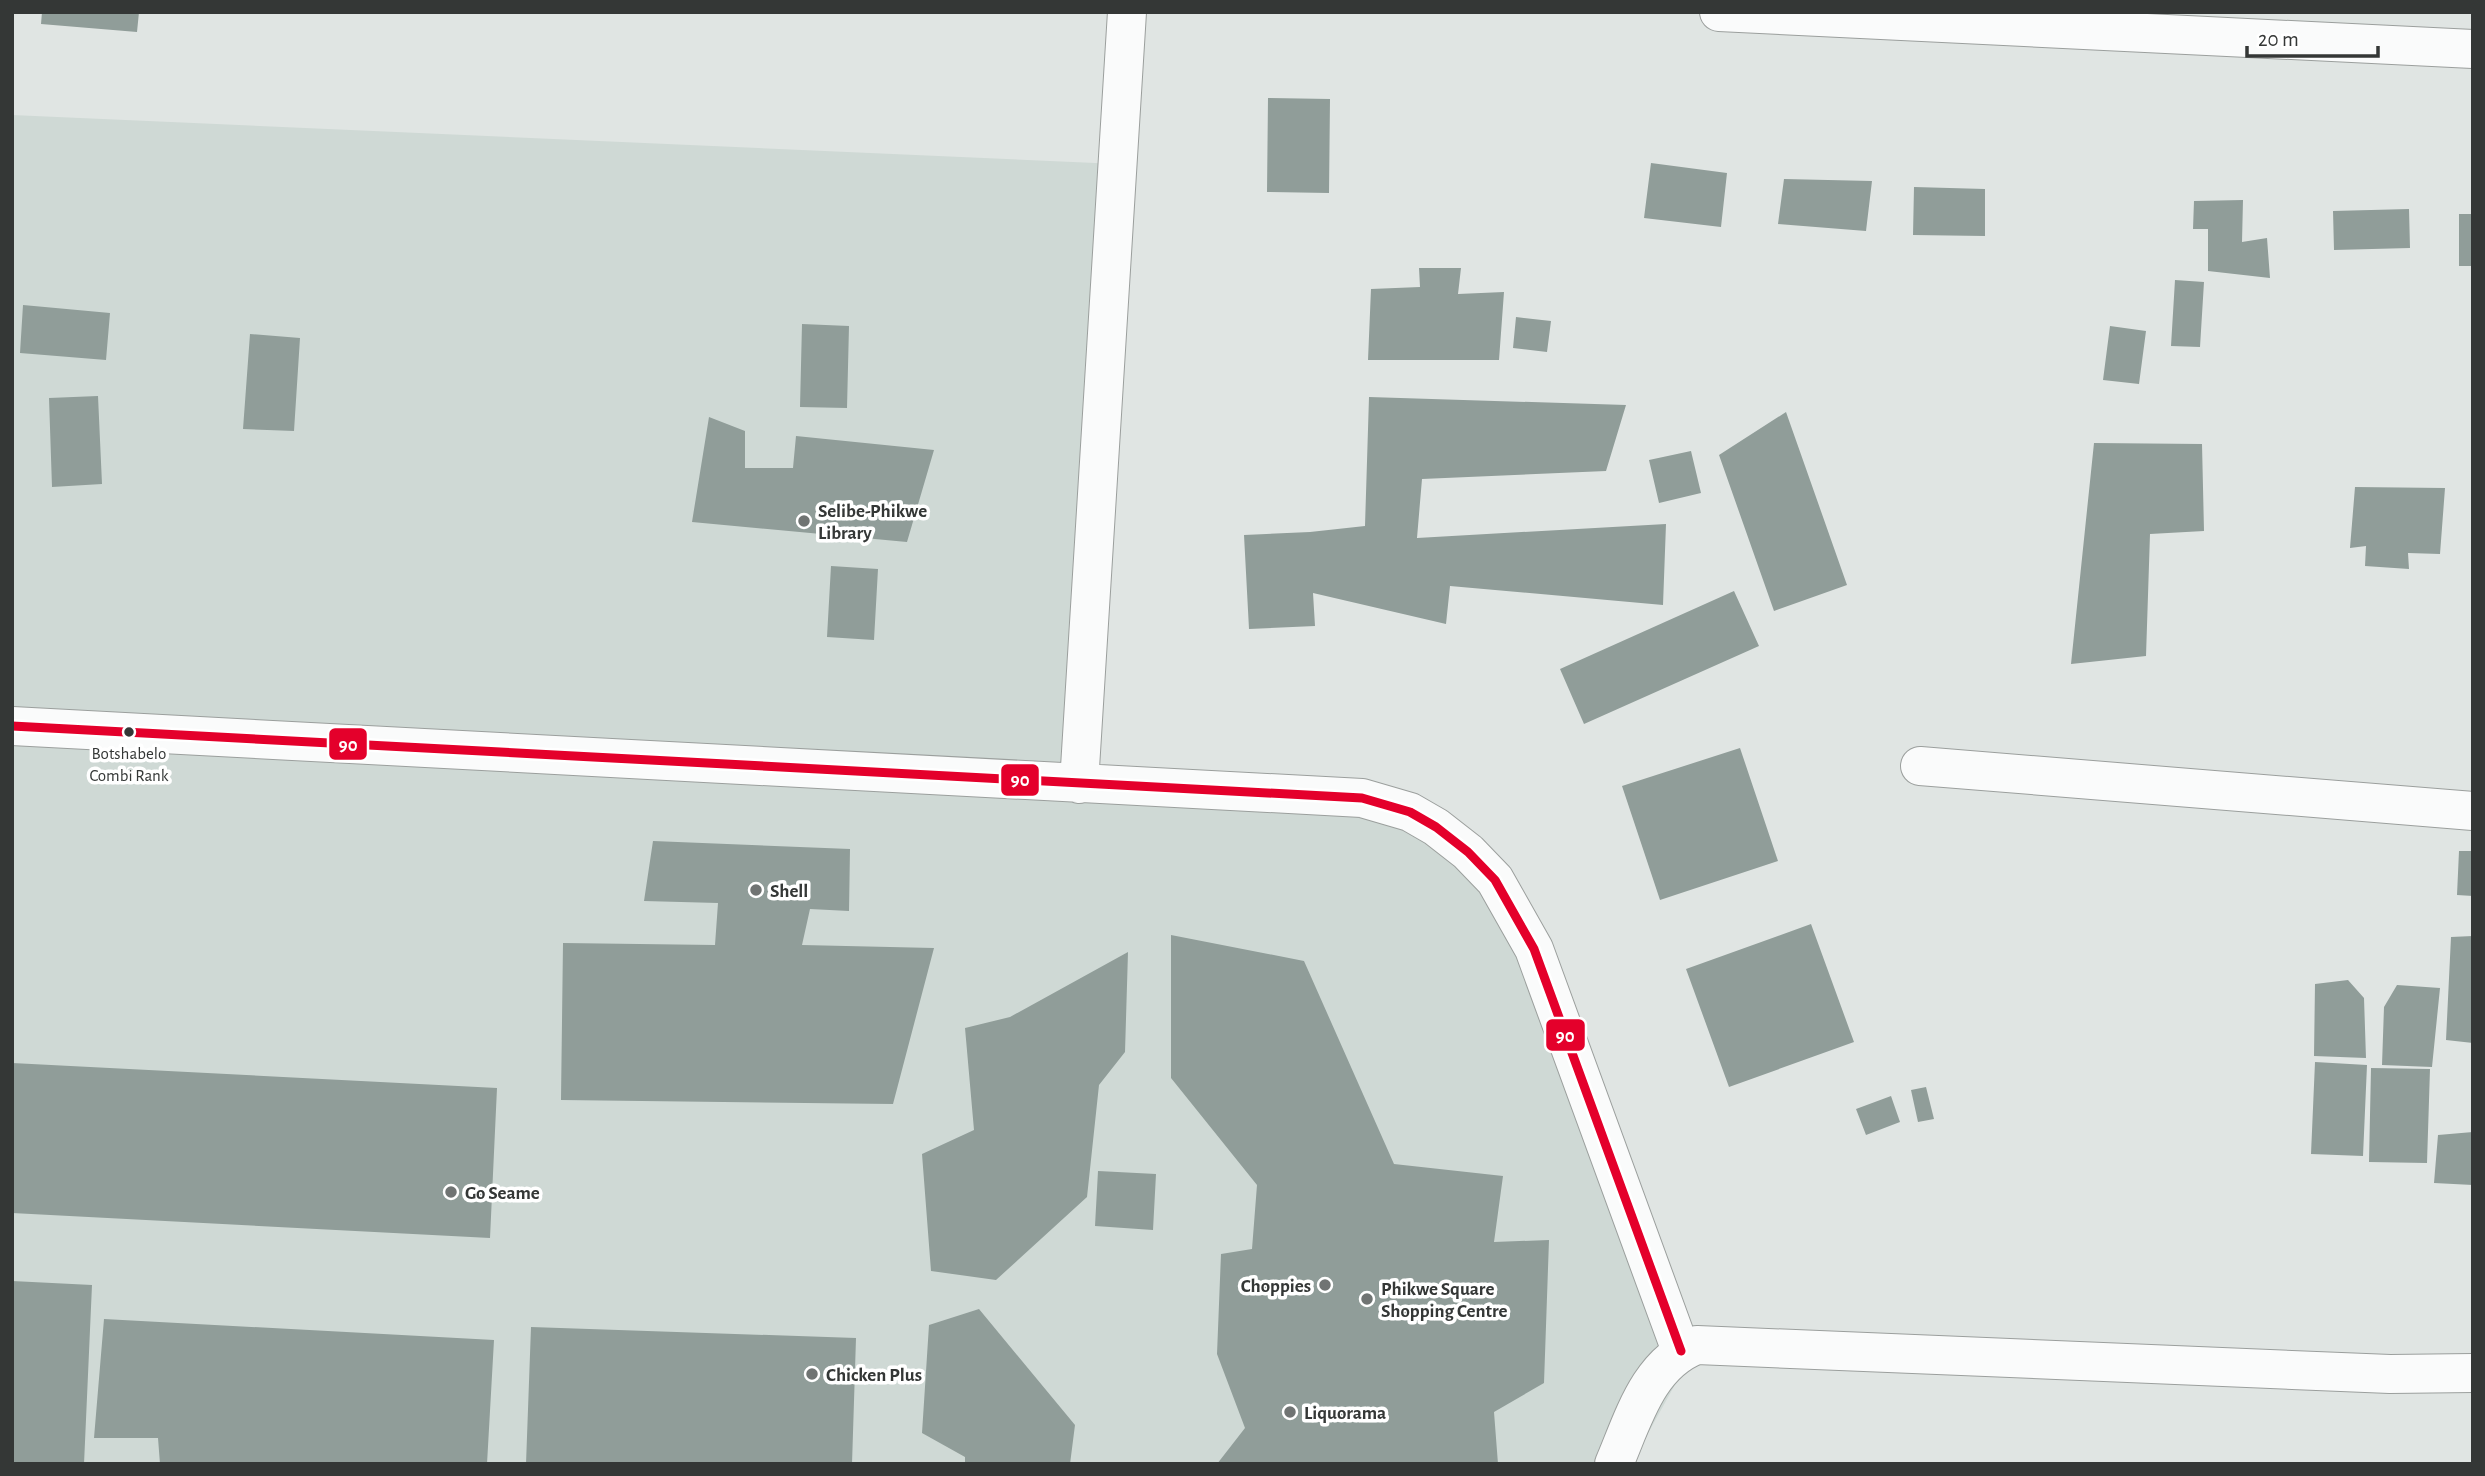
<svg xmlns="http://www.w3.org/2000/svg" width="2485" height="1476" font-family="'Alegreya Sans',sans-serif">
	<style>
		.built { fill: #cfd9d5 }
		.building { fill: #909d99 }
		.lines { fill: none; stroke-linecap: round; stroke-linejoin: round }
		.minor-casing { stroke: #9b9f9d; stroke-width: 40 }
		.minor { stroke: #fafbfb; stroke-width: 38 }
		.bus-1-casing { stroke: #fff; stroke-width: 14 }
		.bus-1 { stroke: #e4002b; stroke-width: 9 }
		.poi-dot { fill: #707473; stroke: #fff; stroke-width: 2.5 }
		.bus-dot { fill: #343736; stroke: #fff; stroke-width: 2.5 }
		.labels { text-anchor: middle; stroke-width: 7; stroke-linejoin: round; paint-order: stroke }
		.bus-label { font-size: 17px; fill: #343736; stroke: #fff }
		.poi-label { font-size: 19px; font-weight: bold; fill: #343736; stroke: #fff; text-anchor: start }
		.line-badge { stroke: #fff; stroke-width: 2.5 }
		.badge-label { font-size: 19px; text-anchor: middle; font-weight: bold; fill: #fff }
	</style>
	<rect width="100%" height="100%" fill="#e0e5e3"/>
	<path class="built" d="M 12,115 L 1118,164 L 1079,783 L 1362,798 L 1468,852 L 1697,1345 L 1631,1464 L 12,1464 Z"/>
	<path class="building" d="M 42,12 L 139,12 L 137,32 L 41,24 Z
		M 1268,98 L 1330,99 L 1329,193 L 1267,192 Z
		M 1651,163 L 1727,173 L 1721,227 L 1644,218 Z
		M 1784,179 L 1872,181 L 1866,231 L 1778,224 Z
		M 1914,187 L 1985,189 L 1985,236 L 1913,235 Z
		M 2243,200 L 2242,242 L 2267,238 L 2270,278 L 2208,271 L 2208,229 L 2193,229 L 2194,201 Z
		M 2409,209 L 2410,248 L 2334,250 L 2333,211 Z
		M 2459,214 L 2473,214 L 2473,266 L 2459,266 Z
		M 1419,268 L 1461,268 L 1458,294 L 1504,292 L 1499,360 L 1368,360 L 1371,289 L 1420,287 Z
		M 2175,280 L 2204,282 L 2200,347 L 2171,346 Z
		M 23,305 L 110,313 L 106,360 L 20,353 Z
		M 1516,317 L 1551,321 L 1547,352 L 1513,348 Z
		M 802,324 L 849,326 L 847,408 L 800,407 Z
		M 2110,326 L 2146,331 L 2139,384 L 2103,380 Z
		M 250,334 L 300,338 L 294,431 L 243,429 Z
		M 98,396 L 102,484 L 52,487 L 49,398 Z
		M 1369,397 L 1626,405 L 1606,471 L 1422,479 L 1417,538 L 1666,524 L 1663,605 L 1450,586 L 1446,624 L 1313,593 L 1315,626 L 1249,629 L 1244,535 L 1310,532 L 1365,526 Z
		M 1786,412 L 1847,585 L 1774,611 L 1719,455 Z
		M 709,417 L 745,431 L 745,468 L 793,468 L 796,436 L 934,450 L 907,542 L 692,522 Z
		M 2094,443 L 2202,444 L 2204,531 L 2150,534 L 2146,656 L 2071,664 Z
		M 1691,451 L 1701,493 L 1659,503 L 1649,460 Z
		M 2355,487 L 2445,488 L 2440,554 L 2408,553 L 2409,569 L 2365,566 L 2366,546 L 2350,548 Z
		M 831,566 L 878,569 L 874,640 L 827,637 Z
		M 1734,591 L 1759,646 L 1584,724 L 1560,669 Z
		M 1740,748 L 1778,861 L 1660,900 L 1622,786 Z
		M 653,841 L 850,849 L 849,911 L 810,909 L 802,945 L 934,948 L 893,1104 L 561,1100 L 563,943 L 715,945 L 718,903 L 644,901 Z
		M 2459,851 L 2473,851 L 2473,896 L 2457,895 Z
		M 1811,924 L 1854,1042 L 1729,1087 L 1686,969 Z
		M 1171,935 L 1304,961 L 1394,1164 L 1503,1176 L 1494,1242 L 1549,1240 L 1544,1383 L 1494,1412 L 1498,1464 L 1217,1464 L 1245,1428 L 1217,1354 L 1221,1254 L 1252,1249 L 1257,1185 L 1171,1078 Z
		M 2473,936 L 2473,1043 L 2446,1040 L 2451,937 Z
		M 1128,952 L 1125,1052 L 1099,1085 L 1087,1197 L 996,1280 L 931,1271 L 922,1154 L 974,1130 L 965,1028 L 1010,1017 Z
		M 2348,980 L 2364,998 L 2366,1058 L 2314,1056 L 2315,984 Z
		M 2397,985 L 2440,988 L 2432,1067 L 2382,1065 L 2384,1007 Z
		M 2315,1062 L 2367,1065 L 2363,1156 L 2311,1154 Z
		M 12,1063 L 497,1088 L 490,1238 L 12,1213 Z
		M 2371,1068 L 2430,1069 L 2427,1163 L 2369,1162 Z
		M 1926,1087 L 1934,1119 L 1918,1122 L 1911,1090 Z
		M 1891,1096 L 1900,1122 L 1866,1135 L 1856,1109 Z
		M 2473,1132 L 2473,1185 L 2434,1183 L 2438,1135 Z
		M 1098,1171 L 1156,1174 L 1153,1230 L 1095,1226 Z
		M 12,1281 L 92,1285 L 84,1464 L 12,1464 Z
		M 979,1309 L 1075,1425 L 1070,1464 L 965,1464 L 965,1457 L 922,1433 L 929,1325 Z
		M 104,1319 L 494,1340 L 487,1464 L 160,1464 L 158,1438 L 94,1438 Z
		M 531,1327 L 856,1338 L 852,1464 L 526,1464 Z"/>
	<g class="lines">
		<defs>
			<path id="minor" d="M 1719,12 L 2473,49
				M 12,726 L 1362,798 L 1410,812 L 1436,827 L 1468,852 L 1495,880 L 1534,949 L 1681,1351
				M 1920,766 L 2473,811
				M 1079,784 L 1127,12
				M 1614,1464 C 1633,1420 1648,1363 1697,1345 L 2390,1374 L 2473,1373"/>
		</defs>
		<use href="#minor" class="minor-casing"/>
		<use href="#minor" class="minor"/>
		<defs>
			<path id="bus-1" d="M 12,726 L 1362,798 L 1410,812 L 1436,827 L 1468,852 L 1495,880 L 1534,949 L 1681,1351"/>
		</defs>
		<use href="#bus-1" class="bus-1-casing"/>
		<use href="#bus-1" class="bus-1"/>
	</g>
	<g class="poi-dot">
		<circle cx="804" cy="521" r="7"/>
		<circle cx="756" cy="890" r="7"/>
		<circle cx="451" cy="1192" r="7"/>
		<circle cx="1325" cy="1285" r="7"/>
		<circle cx="1367" cy="1299" r="7"/>
		<circle cx="812" cy="1374" r="7"/>
		<circle cx="1290" cy="1412" r="7"/>
	</g>
	<circle class="bus-dot" cx="129" cy="732" r="6"/>
	<g class="labels">
		<g class="bus-label">
			<text x="129" y="759">Botshabelo<tspan x="129" dy="22">Combi Rank</tspan></text>
		</g>
		<g class="poi-label">
			<text x="818" y="517">Selibe-Phikwe<tspan x="818" dy="22">Library</tspan></text>
			<text x="770" y="897">Shell</text>
			<text x="465" y="1199">Go Seame</text>
			<text x="1311" y="1292" text-anchor="end">Choppies</text>
			<text x="1381" y="1295">Phikwe Square<tspan x="1381" dy="22">Shopping Centre</tspan></text>
			<text x="826" y="1381">Chicken Plus</text>
			<text x="1304" y="1419">Liquorama</text>
		</g>
	</g>
	<g class="line-badge">
		<rect x="328" y="727" width="40" height="34" rx="7" fill="#e4002b"/>
		<rect x="1000" y="763" width="40" height="34" rx="7" fill="#e4002b"/>
		<rect x="1545" y="1018" width="41" height="34" rx="7" fill="#e4002b"/>
	</g>
	<g class="badge-label">
		<text x="348" y="751">90</text>
		<text x="1020" y="786">90</text>
		<text x="1565" y="1042">90</text>
	</g>
	<rect width="2485" height="1476" fill="none" stroke="#343736" stroke-width="28"/>
	<path d="M2247 46v10h131v-10" fill="none" stroke="#343736" stroke-width="3.5"/>
	<text x="2258" y="46" font-size="21" fill="#343736" stroke="#ffffff" stroke-width="5" paint-order="stroke">20 m</text>
</svg>
